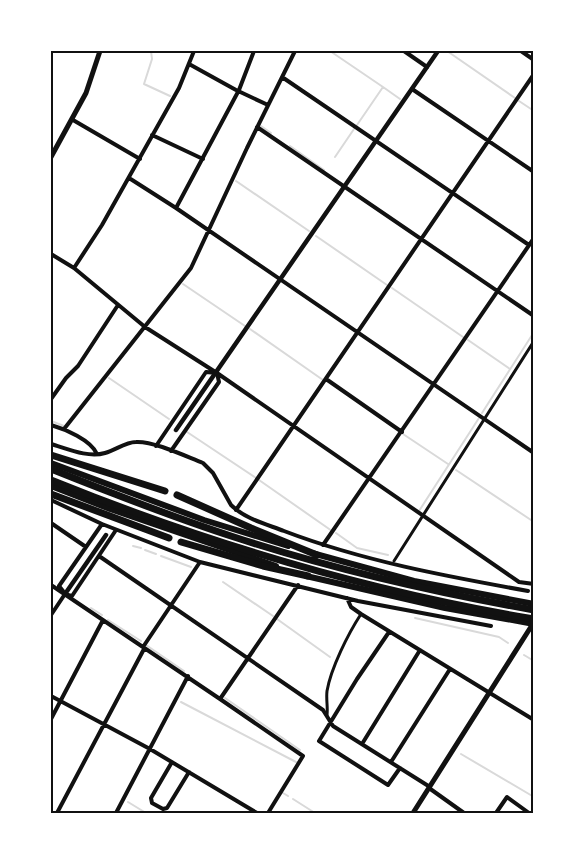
<svg xmlns="http://www.w3.org/2000/svg" width="585" height="864" font-family="Figtree,sans-serif">
	<style>
		.lines { fill: none; stroke-linecap: round; stroke-linejoin: round }
		.stream { stroke: #d9d9d9; stroke-width: 2 }
		.pedestrian { stroke: #111; stroke-width: 3 }
		.minor { stroke: #111; stroke-width: 4 }
		.tertiary { stroke: #111; stroke-width: 4.5 }
		.secondary { stroke: #111; stroke-width: 5 }
		.primary { stroke: #111; stroke-width: 6 }
		.motorway { stroke: #111; stroke-width: 7 }
		.neatline { fill: none; stroke: #111; stroke-width: 2 }
	</style>
	<rect width="100%" height="100%" fill="#fff"/>
	<g class="lines">
		<path class="stream" d="M 151,51 L 152,59 L 144,84 L 170,96
			M 330,51 L 383,87 L 357,125
			M 447,51 L 515,98
			M 383,87 L 400,99
			M 519,101 L 534,111
			M 261,126 L 271,133
			M 290,146 L 324,170
			M 335,157 L 354,129
			M 236,181 L 309,231
			M 316,236 L 387,285
			M 183,284 L 245,326
			M 392,288 L 463,337
			M 250,329 L 323,380
			M 468,340 L 510,369
			M 109,378 L 169,419
			M 482,413 L 534,332
			M 51,421 L 64,426
			M 187,432 L 256,478
			M 403,434 L 448,464
			M 456,470 L 534,522
			M 259,480 L 332,531
			M 419,511 L 479,418
			M 336,533 L 357,548 L 388,555
			M 133,546 L 141,548
			M 145,550 L 156,554
			M 161,556 L 191,567
			M 223,582 L 273,616
			M 91,608 L 102,615
			M 415,618 L 499,637 L 508,643
			M 277,619 L 330,657
			M 108,620 L 141,641
			M 146,645 L 184,671
			M 524,655 L 534,661
			M 225,698 L 300,750
			M 181,702 L 296,762
			M 461,754 L 534,797
			M 283,793 L 288,796
			M 293,799 L 315,813
			M 128,802 L 146,813"/>
		<path class="pedestrian" d="M 394,561 L 534,341
			M 327,715 C 328,707 326,700 327,691 C 331,668 348,634 361,614"/>
		<path class="minor" d="M 404,51 L 427,67
			M 521,51 L 534,60
			M 189,64 L 236,90 L 268,105
			M 282,77 L 529,245
			M 412,89 L 534,172
			M 73,120 L 140,159
			M 257,127 L 534,316
			M 152,135 L 203,159
			M 129,178 L 176,208 L 534,453
			M 176,208 L 239,90 L 254,51
			M 51,254 L 74,268 L 145,327 L 217,373 L 519,582 L 534,584
			M 74,268 L 102,225 L 179,88 L 194,51
			M 326,379 L 402,432
			M 51,399 L 66,378 L 78,366 L 118,305
			M 51,425 C 65,429 91,440 97,454
			M 64,429 L 191,268 L 247,148 L 295,51
			M 51,444 C 68,449 88,458 105,453 C 116,450 125,442 136,442 C 154,441 185,456 203,463 L 213,473 L 231,505 C 245,519 266,524 284,531 C 363,561 445,576 528,591
			M 156,446 L 206,372 L 217,373 L 219,382 L 171,451
			M 51,500 L 102,524 L 200,562 L 358,601 L 491,626
			M 236,510 L 534,74
			M 51,523 L 86,547
			M 323,545 L 534,238
			M 99,556 L 323,710 L 333,726 L 430,787
			M 51,585 L 220,699 L 298,585
			M 63,591 L 59,586 L 102,524
			M 68,595 L 72,596 L 116,530
			M 347,598 L 351,607 L 361,614 L 534,720
			M 51,615 L 65,594
			M 389,632 L 357,679 L 319,741 L 388,785 L 400,768
			M 143,647 L 200,562
			M 51,696 L 150,749 L 257,813
			M 220,699 L 303,756 L 268,813
			M 51,719 L 103,620
			M 362,744 L 420,650
			M 172,762 L 151,798 L 152,803 L 163,809 L 167,808 L 189,772
			M 391,762 L 450,669
			M 429,788 L 464,813
			M 57,813 L 144,649
			M 116,813 L 188,676
			M 496,813 L 507,797 L 529,813"/>
		<path class="tertiary" d="M 176,430 L 438,51
			M 65,594 L 106,535"/>
		<path class="secondary" d="M 51,157 L 86,93 L 100,51
			M 413,813 L 534,622"/>
		<path class="primary" d="M 51,463 L 204,520 L 288,546
			M 51,486 L 110,509 L 276,566
			M 312,553 L 414,581 L 534,604
			M 306,576 L 445,608 L 534,624"/>
		<path class="motorway" d="M 51,455 L 165,491
			M 51,469 C 111,493 172,517 234,537 C 332,569 432,592 534,610
			M 51,480 C 209,544 366,591 534,619
			M 51,494 L 169,538
			M 177,495 L 251,528 L 317,555
			M 181,542 L 263,566 L 308,576"/>
	</g>
	<rect width="585" height="864" fill="none" stroke="#ffffff" stroke-width="105"/>
	<rect x="52" y="52" width="480" height="760" class="neatline"/>
</svg>
